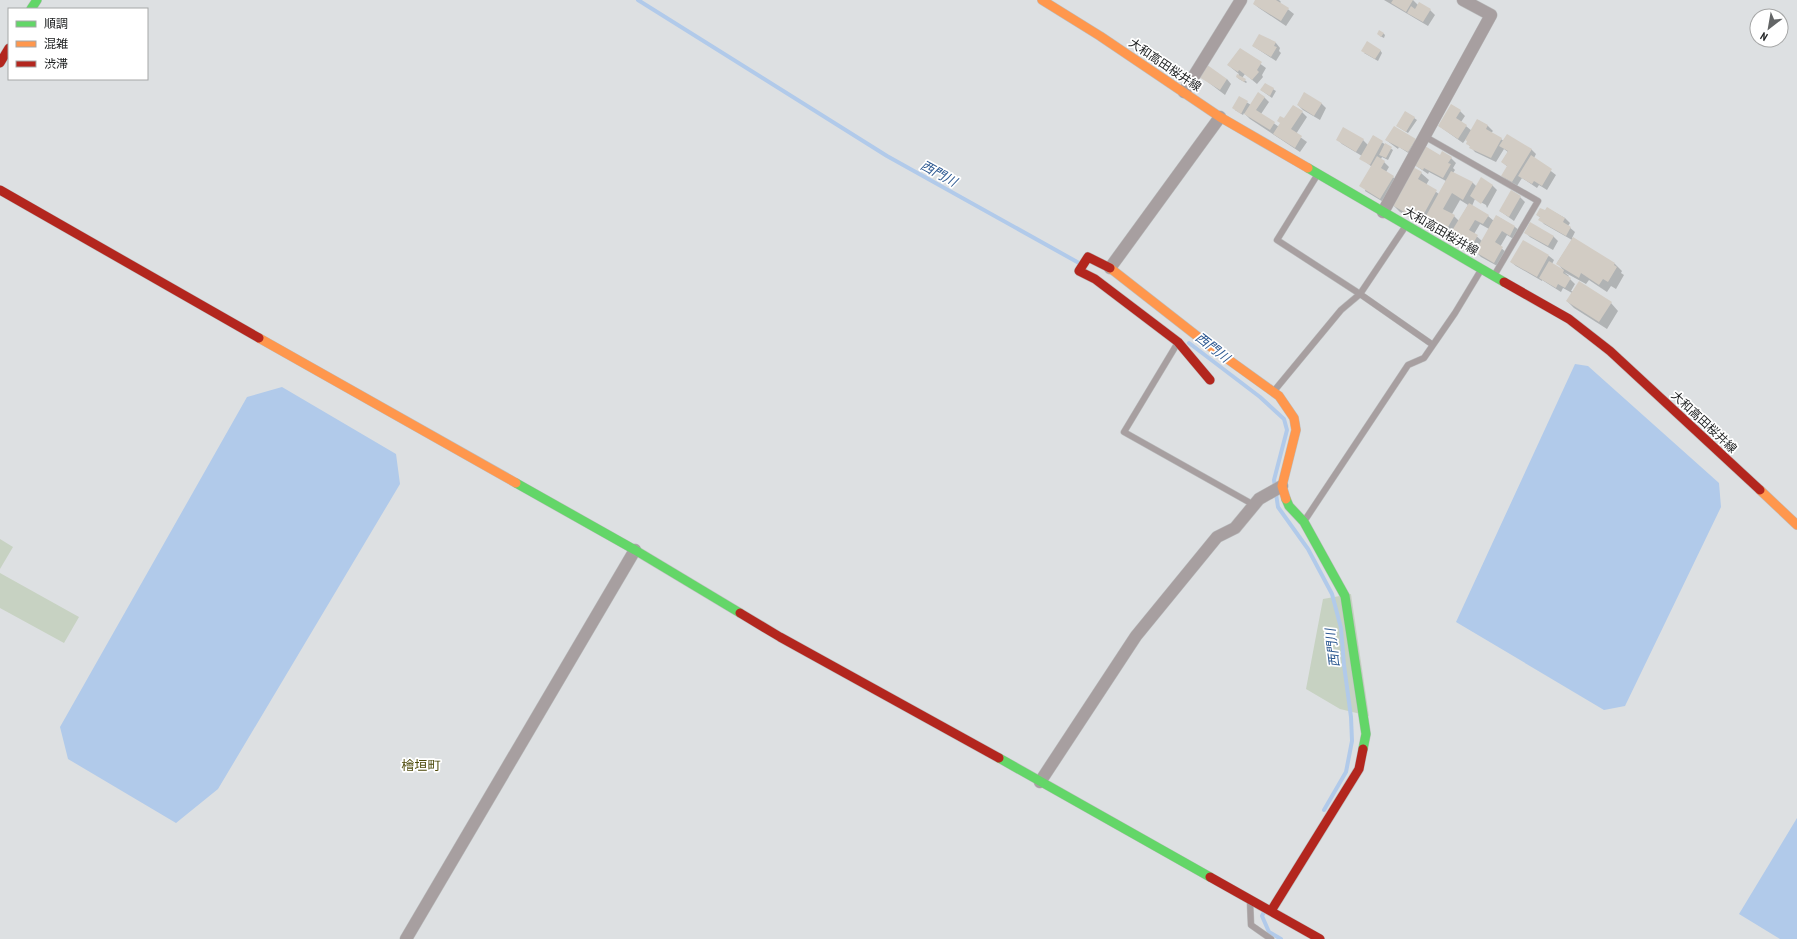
<svg xmlns="http://www.w3.org/2000/svg" width="1797" height="939" font-family="'PT Sans Narrow','Noto Sans JP',sans-serif">
	<style>
		.green { fill: #c7d2c2 }
		.water { fill: #b1caea }
		.shadow { fill: #0003; fill-rule: evenodd }
		.lines { fill: none; stroke-linecap: round; stroke-linejoin: round }
		.stream { stroke: #b1caea; stroke-width: 4 }
		.building { fill: #d2ccc4 }
		.lane-casing { stroke: #bcbebf; stroke-width: 7 }
		.street-casing { stroke: #bcbebf; stroke-width: 13 }
		.fast-casing { stroke: #bcbebf; stroke-width: 10 }
		.slow-casing { stroke: #bcbebf; stroke-width: 10 }
		.jam-casing { stroke: #bcbebf; stroke-width: 10 }
		.lane { stroke: #a79fa0; stroke-width: 6 }
		.street { stroke: #a79fa0; stroke-width: 12 }
		.fast { stroke: #63d668; stroke-width: 9 }
		.slow { stroke: #ff974d; stroke-width: 9 }
		.jam { stroke: #b3261e; stroke-width: 9 }
		.labels { text-anchor: middle; stroke-width: 3.5; stroke-linejoin: round; paint-order: stroke }
		.street-label { font-size: 12px; fill: #212324; stroke: #fff }
		.water-label { font-size: 13px; font-style: italic; fill: #2c5891; stroke: #fff }
		.neighbourhood-label { font-size: 13px; fill: #4b4808; stroke: #fff }
	</style>
	<rect width="100%" height="100%" fill="#dde0e2"/>
	<path class="green" d="M 0,539 L 13,547 L 0,569 Z
		M 0,573 L 79,617 L 64,643 L 0,608 Z
		M 1351,594 L 1369,716 L 1340,709 L 1306,689 L 1323,599 Z"/>
	<path class="water" d="M 1575,364 L 1588,366 L 1719,483 L 1721,507 L 1625,706 L 1604,710 L 1456,622 Z
		M 282,387 L 396,454 L 400,484 L 218,789 L 176,823 L 68,759 L 60,727 L 247,397 Z
		M 1797,818 L 1797,939 L 1780,939 L 1739,914 Z"/>
	<path class="shadow" d="M 1256,0 L 1279,0 L 1281,2 L 1280,3 L 1294,14 L 1286,26 L 1259,8 L 1254,4 Z
		M 1384,0 L 1413,0 L 1418,5 L 1430,10 L 1435,15 L 1428,26 Z
		M 1383,33 L 1385,35 L 1384,38 L 1380,36 Z
		M 1259,36 L 1276,43 L 1280,48 L 1279,51 L 1281,53 L 1276,61 L 1253,46 Z
		M 1240,49 L 1266,68 L 1262,75 L 1263,77 L 1257,84 L 1245,74 L 1242,78 L 1247,82 L 1246,83 L 1239,79 L 1237,77 L 1239,74 L 1228,65 Z
		M 1380,50 L 1382,53 L 1378,61 L 1364,53 Z
		M 1200,76 L 1227,79 L 1231,84 L 1225,95 Z
		M 1265,84 L 1276,91 L 1272,98 L 1261,90 Z
		M 1264,97 L 1269,102 L 1261,114 L 1279,127 L 1285,120 L 1302,112 L 1307,117 L 1296,134 L 1307,142 L 1300,152 L 1250,119 L 1244,113 L 1243,115 L 1235,110 L 1240,98 L 1251,105 Z
		M 1321,103 L 1326,108 L 1320,120 L 1303,110 L 1298,105 Z
		M 1460,111 L 1465,116 L 1461,122 L 1472,131 L 1478,120 L 1488,126 L 1493,131 L 1491,133 L 1504,141 L 1531,149 L 1536,154 L 1534,158 L 1556,175 L 1547,190 L 1539,185 L 1537,188 L 1522,178 L 1517,186 L 1507,181 L 1502,176 L 1508,167 L 1502,162 L 1508,152 L 1504,149 L 1496,162 L 1475,152 L 1467,143 L 1468,142 L 1466,139 L 1463,143 L 1439,126 Z
		M 1414,118 L 1417,120 L 1408,133 L 1397,126 Z
		M 1373,136 L 1393,150 L 1388,160 L 1382,157 L 1381,159 L 1389,167 L 1386,172 L 1398,181 L 1385,203 L 1365,191 L 1372,167 L 1361,158 L 1362,156 L 1342,144 L 1337,139 L 1363,140 L 1368,145 Z
		M 1386,140 L 1415,140 L 1420,145 L 1413,156 L 1399,147 L 1398,149 Z
		M 1441,156 L 1451,158 L 1456,163 L 1453,168 L 1455,170 L 1453,173 L 1473,183 L 1477,187 L 1492,185 L 1497,190 L 1487,208 L 1486,205 L 1475,199 L 1472,206 L 1488,216 L 1494,221 L 1497,216 L 1515,227 L 1520,231 L 1515,240 L 1507,235 L 1500,247 L 1507,253 L 1499,267 L 1481,257 L 1476,252 L 1475,254 L 1453,240 L 1452,241 L 1400,212 L 1393,205 L 1421,173 L 1429,180 L 1426,185 L 1439,194 L 1446,181 L 1429,172 L 1428,174 L 1415,165 ZM 1460,200 L 1468,205 L 1459,221 L 1452,214 ZM 1480,224 L 1489,229 L 1482,241 L 1474,234 Z
		M 1520,197 L 1525,202 L 1514,221 L 1500,211 Z
		M 1547,208 L 1565,218 L 1570,223 L 1568,226 L 1575,232 L 1572,238 L 1615,264 L 1622,271 L 1621,273 L 1624,275 L 1616,289 L 1611,286 L 1607,292 L 1589,280 L 1586,284 L 1564,272 L 1569,276 L 1568,277 L 1575,284 L 1571,291 L 1611,303 L 1618,311 L 1607,329 L 1574,308 L 1567,301 L 1572,293 L 1563,288 L 1561,292 L 1542,280 L 1542,281 L 1516,266 L 1511,262 L 1549,256 L 1554,260 L 1552,264 L 1564,271 L 1557,263 L 1572,240 L 1544,224 L 1540,219 L 1541,218 L 1537,215 L 1545,212 Z
		M 1525,232 L 1553,236 L 1558,241 L 1553,250 L 1530,237 Z"/>
	<g class="lines">
		<path class="stream" d="M 638,0 L 887,156 L 1079,263
			M 1189,343 L 1260,397 L 1284,419 L 1287,430 L 1274,480 L 1278,507 L 1308,549 L 1332,594 L 1341,628 L 1344,665 L 1351,717 L 1352,741 L 1346,772 L 1324,810
			M 1264,912 L 1262,916 L 1269,932 L 1281,939"/>
	</g>
	<path class="building" d="M 1255,0 L 1276,0 L 1289,8 L 1281,21 L 1253,4 Z
		M 1393,0 L 1413,0 L 1406,12 L 1391,3 Z
		M 1419,2 L 1431,9 L 1423,22 L 1407,13 L 1411,6 L 1415,9 Z
		M 1379,30 L 1384,33 L 1381,37 L 1377,34 Z
		M 1259,34 L 1276,42 L 1274,46 L 1277,47 L 1271,57 L 1252,46 Z
		M 1367,41 L 1381,50 L 1375,59 L 1361,51 Z
		M 1240,48 L 1262,62 L 1257,70 L 1259,72 L 1252,80 L 1239,70 L 1238,72 L 1227,65 Z
		M 1206,64 L 1227,79 L 1220,90 L 1199,77 Z
		M 1237,74 L 1246,79 L 1244,82 L 1236,77 Z
		M 1265,83 L 1274,88 L 1270,96 L 1260,90 Z
		M 1258,92 L 1265,97 L 1256,110 L 1275,122 L 1270,130 L 1244,114 Z
		M 1304,92 L 1322,103 L 1314,116 L 1297,105 Z
		M 1239,96 L 1248,101 L 1241,114 L 1232,108 Z
		M 1451,104 L 1461,110 L 1456,118 L 1467,125 L 1458,139 L 1438,126 Z
		M 1293,105 L 1303,111 L 1291,129 L 1302,136 L 1295,148 L 1273,134 L 1280,123 L 1277,121 L 1280,116 L 1284,118 Z
		M 1405,111 L 1415,117 L 1406,132 L 1396,126 Z
		M 1477,119 L 1488,125 L 1486,129 L 1502,138 L 1491,158 L 1469,148 L 1470,146 L 1466,144 L 1467,141 L 1465,140 Z
		M 1394,126 L 1416,139 L 1408,152 L 1385,140 Z
		M 1343,127 L 1364,139 L 1356,152 L 1336,140 Z
		M 1507,134 L 1532,149 L 1512,182 L 1501,176 L 1507,166 L 1501,162 L 1508,151 L 1499,146 Z
		M 1373,135 L 1383,141 L 1370,165 L 1359,159 Z
		M 1385,143 L 1392,147 L 1386,158 L 1379,155 Z
		M 1425,146 L 1440,155 L 1442,151 L 1452,157 L 1448,163 L 1451,164 L 1443,178 L 1424,168 L 1423,170 L 1414,165 Z
		M 1531,155 L 1552,169 L 1542,186 L 1534,181 L 1532,184 L 1518,176 Z
		M 1377,156 L 1385,161 L 1381,168 L 1394,176 L 1380,199 L 1359,186 Z
		M 1413,167 L 1422,172 L 1418,179 L 1437,190 L 1420,221 L 1392,205 Z
		M 1451,171 L 1473,182 L 1463,200 L 1452,193 L 1443,209 L 1455,215 L 1444,234 L 1437,230 L 1436,232 L 1422,223 Z
		M 1481,177 L 1493,185 L 1481,204 L 1470,196 Z
		M 1511,190 L 1521,196 L 1509,217 L 1499,211 Z
		M 1469,203 L 1489,215 L 1483,224 L 1475,220 L 1469,230 L 1478,235 L 1470,249 L 1448,237 Z
		M 1547,207 L 1565,218 L 1563,222 L 1571,227 L 1566,236 L 1538,220 L 1540,217 L 1536,215 L 1540,208 L 1545,210 Z
		M 1496,215 L 1515,226 L 1510,236 L 1502,231 L 1495,242 L 1503,247 L 1494,263 L 1475,252 Z
		M 1530,222 L 1554,236 L 1548,246 L 1524,233 Z
		M 1573,237 L 1615,263 L 1614,265 L 1617,267 L 1608,282 L 1603,279 L 1599,285 L 1581,273 L 1579,278 L 1556,264 Z
		M 1523,240 L 1549,255 L 1537,277 L 1510,262 Z
		M 1549,261 L 1564,270 L 1563,273 L 1571,278 L 1565,288 L 1558,284 L 1556,288 L 1539,278 Z
		M 1579,281 L 1612,302 L 1599,322 L 1566,301 Z"/>
	<g class="lines">
		<defs>
			<path id="lane" d="M 1424,136 L 1538,201 L 1495,274
				M 1316,177 L 1277,240 L 1360,294 L 1433,345
				M 1177,344 L 1124,432 L 1254,505
				M 1274,391 L 1341,310 L 1360,294 L 1405,227
				M 1305,520 L 1408,365 L 1424,358 L 1455,313 L 1481,270
				M 1250,902 L 1251,925 L 1271,939"/>
			<path id="street" d="M 1184,92 L 1241,0
				M 1383,212 L 1491,15 L 1463,0
				M 1110,268 L 1220,117
				M 1040,782 L 1136,636 L 1217,537 L 1235,528 L 1259,499 L 1282,486
				M 406,939 L 635,550"/>
			<path id="fast" d="M 31,9 L 37,0
				M 1308,168 L 1504,282
				M 516,483 L 635,550 L 740,613
				M 1286,499 L 1289,506 L 1304,522 L 1345,596 L 1366,734 L 1363,749
				M 999,758 L 1210,877"/>
			<path id="slow" d="M 1042,0 L 1100,36 L 1220,117 L 1308,168
				M 1110,268 L 1211,347 L 1279,396 L 1294,418 L 1296,430 L 1282,486 L 1286,499
				M 259,338 L 516,483
				M 1760,490 L 1797,525"/>
			<path id="jam" d="M 0,63 L 9,48
				M 0,190 L 259,338
				M 1110,268 L 1088,257 L 1079,271 L 1095,279 L 1178,342 L 1210,380
				M 1504,282 L 1569,319 L 1610,351 L 1760,490
				M 740,613 L 780,637 L 999,758
				M 1210,877 L 1320,939
				M 1271,911 L 1359,769 L 1363,749"/>
		</defs>
		<use href="#lane" class="lane-casing"/>
		<use href="#street" class="street-casing"/>
		<use href="#fast" class="fast-casing"/>
		<use href="#slow" class="slow-casing"/>
		<use href="#jam" class="jam-casing"/>
		<use href="#lane" class="lane"/>
		<use href="#street" class="street"/>
		<use href="#fast" class="fast"/>
		<use href="#slow" class="slow"/>
		<use href="#jam" class="jam"/>
	</g>
	<g class="labels">
		<g class="street-label">
			<text transform="translate(1165 65) rotate(34)" y="4">大和高田桜井線</text>
			<text transform="translate(1441 231) rotate(30)" y="4">大和高田桜井線</text>
			<text transform="translate(1704 422) rotate(43)" y="4">大和高田桜井線</text>
		</g>
		<g class="water-label">
			<text transform="translate(939 173) rotate(29)" y="5">西門川</text>
			<text transform="translate(1213 347) rotate(38)" y="5">西門川</text>
			<text transform="translate(1332 648) rotate(-97)" y="5">西門川</text>
		</g>
		<g class="neighbourhood-label">
			<text x="421" y="770">檜垣町</text>
		</g>
	</g>
	<rect x="8" y="8" width="140" height="72" fill="#ffffff" stroke="#a6a7a7"/>
	<rect x="16" y="21" width="20" height="6" fill="#63d668" stroke="#a6a7a7"/>
	<text x="44" y="28" font-size="12" fill="#212324">順調</text>
	<rect x="16" y="41" width="20" height="6" fill="#ff974d" stroke="#a6a7a7"/>
	<text x="44" y="48" font-size="12" fill="#212324">混雑</text>
	<rect x="16" y="61" width="20" height="6" fill="#b3261e" stroke="#a6a7a7"/>
	<text x="44" y="68" font-size="12" fill="#212324">渋滞</text>
	<g transform="translate(1769 28) rotate(211)"><circle r="19" fill="#ffffff" stroke="#a6a7a7"/>
	<path d="M0-3L7 15L0 10L-7 15Z" fill="#636566"/>
	<text y="-6" font-size="11" font-weight="bold" text-anchor="middle" fill="#212324">N</text>
	</g>
</svg>
